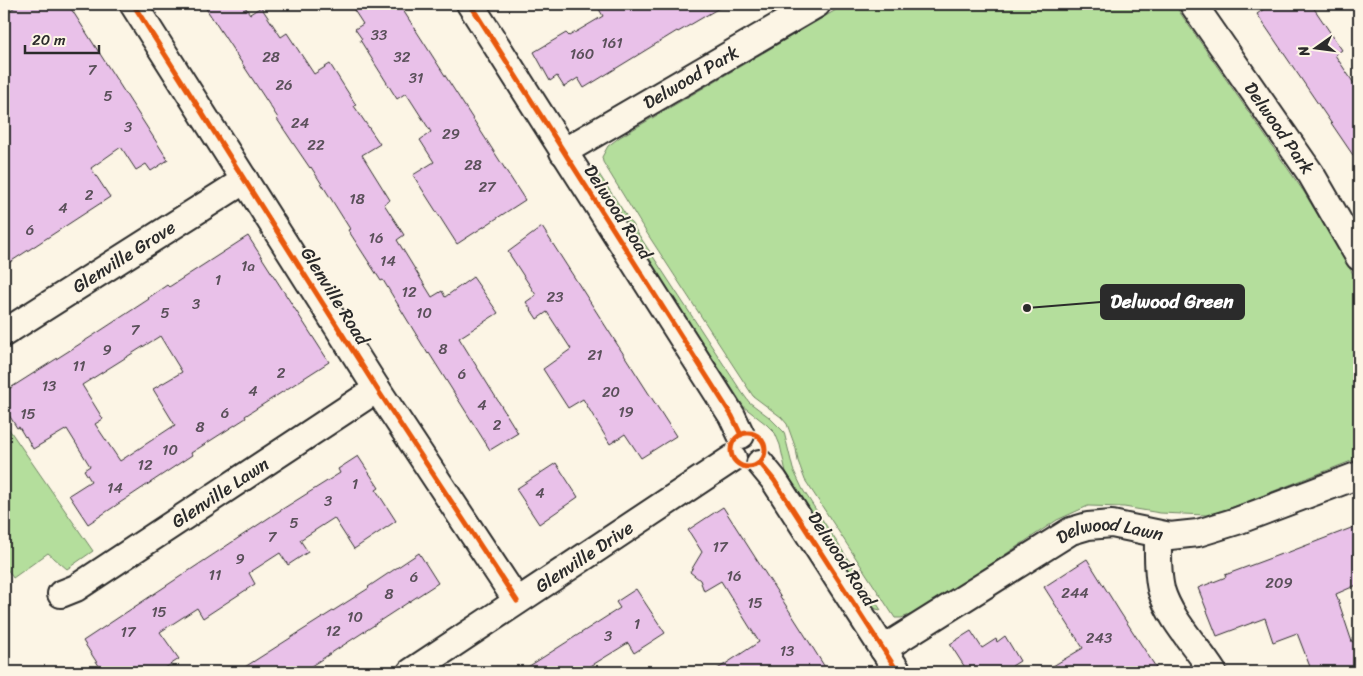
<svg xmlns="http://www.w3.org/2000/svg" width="1363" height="676" font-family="Sriracha,sans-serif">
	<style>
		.green { fill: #b4de9c; stroke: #708464 }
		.building { fill: #e9c1e9; stroke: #2b2b2b; fill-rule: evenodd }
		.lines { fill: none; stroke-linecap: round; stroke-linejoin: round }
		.street-casing { stroke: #2b2b2b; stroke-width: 30 }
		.street { stroke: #fcf5e5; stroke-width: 26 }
		.cycleway-casing { stroke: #fcf5e5; stroke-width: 8 }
		.cycleway { stroke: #e8590c; stroke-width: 5 }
		.labels { text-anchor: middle; stroke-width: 4; stroke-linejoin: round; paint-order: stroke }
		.number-label { font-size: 15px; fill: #5a505a }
		.street-label { font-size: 18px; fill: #2b2b2b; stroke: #fcf5e5 }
		.leader { fill: none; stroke: #2b2b2b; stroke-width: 2 }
		.callout-dot { fill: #2b2b2b; stroke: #fcf5e5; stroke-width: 2 }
		.callout { fill: #2b2b2b; stroke: #2b2b2b; stroke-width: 2 }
		.callout-label { font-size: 19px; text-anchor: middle; font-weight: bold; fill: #fff }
	</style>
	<rect width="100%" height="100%" fill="#fcf5e5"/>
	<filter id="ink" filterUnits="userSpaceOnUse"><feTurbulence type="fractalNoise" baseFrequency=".02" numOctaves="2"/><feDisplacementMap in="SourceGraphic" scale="10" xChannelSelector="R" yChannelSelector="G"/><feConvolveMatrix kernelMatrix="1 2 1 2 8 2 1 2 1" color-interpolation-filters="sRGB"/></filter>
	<g filter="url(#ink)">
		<path class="green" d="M 846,4 L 1174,4 L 1304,192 L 1359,284 L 1359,458 L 1233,507 L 1206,515 L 1160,513 L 1124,507 L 1088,506 L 1057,520 L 919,612 L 901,618 L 895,618 L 805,480 L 798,461 L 796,449 L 787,424 L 781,417 L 753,396 L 641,224 L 603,162 L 602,157 L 608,146 L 620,137 Z
			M 597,171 L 741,391 L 749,402 L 769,417 L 784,432 L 793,469 L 803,490 L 881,610 L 876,609 L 869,603 L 786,472 L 780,445 L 775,433 L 766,424 L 744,407 L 605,191 L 599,181 Z
			M 4,422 L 93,551 L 67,569 L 48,553 L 13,578 L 4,564 Z"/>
		<path class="building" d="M 20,4 L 68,4 L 168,160 L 151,171 L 146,164 L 136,170 L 121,147 L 91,168 L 110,197 L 4,266 L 4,14 Z
			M 203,4 L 243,4 L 250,14 L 261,7 L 281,37 L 287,33 L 314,74 L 330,64 L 356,105 L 354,106 L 380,144 L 362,155 L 390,200 L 384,204 L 404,235 L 397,240 L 432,297 L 442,291 L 445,297 L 473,277 L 498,313 L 459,338 L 518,433 L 490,450 L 429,353 L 428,354 L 383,280 L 381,281 L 348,230 L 350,229 L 311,167 L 310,168 L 295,146 L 277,119 L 278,118 Z
			M 350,4 L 399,4 L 525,200 L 457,244 L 413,175 L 434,162 L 420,140 L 431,132 L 406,93 L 397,99 L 360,40 L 362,39 L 355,29 L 363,24 Z
			M 596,4 L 726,4 L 678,32 L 677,31 L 584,88 L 578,78 L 564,87 L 557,76 L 550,81 L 534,52 L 566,33 L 569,36 L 603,16 Z
			M 1271,4 L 1311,4 L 1342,50 L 1335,55 L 1359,91 L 1359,164 L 1257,14 Z
			M 542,227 L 676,436 L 641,458 L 625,434 L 610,444 L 583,399 L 568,408 L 543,369 L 571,349 L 547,312 L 537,319 L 526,302 L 536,295 L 508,252 Z
			M 248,236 L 329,362 L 245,416 L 246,418 L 191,453 L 192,455 L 88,524 L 69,495 L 91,481 L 84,470 L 90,466 L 67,429 L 33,449 L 26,436 L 25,437 L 19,427 L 17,428 L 4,407 L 4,392 L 94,335 L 149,299 L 148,298 L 167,285 L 169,287 ZM 160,336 L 182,372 L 153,389 L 175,425 L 120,461 L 95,424 L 103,419 L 82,385 Z
			M 358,456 L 379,488 L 376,490 L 396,521 L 354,549 L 334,518 L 300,540 L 308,552 L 288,565 L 280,553 L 249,573 L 255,584 L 203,618 L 197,608 L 160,632 L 179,659 L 159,672 L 103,672 L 83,641 L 273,515 L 340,473 L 338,469 Z
			M 556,463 L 578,497 L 539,524 L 516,489 Z
			M 723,507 L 806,637 L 828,672 L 713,672 L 759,642 L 721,581 L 704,591 L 700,580 L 690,572 L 702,552 L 688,530 Z
			M 1359,525 L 1359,584 L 1336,594 L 1352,642 L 1359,639 L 1359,672 L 1312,672 L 1297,633 L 1273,642 L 1265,618 L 1217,636 L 1198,588 L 1226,577 L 1225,575 L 1284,553 L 1284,554 Z
			M 419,553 L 438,583 L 375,624 L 376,624 L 302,672 L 237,672 L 369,588 L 368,587 Z
			M 1087,559 L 1120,612 L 1159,672 L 1043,672 L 1083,648 L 1044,587 Z
			M 636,589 L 665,633 L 634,653 L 628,643 L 581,672 L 520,672 L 620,608 L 616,602 Z
			M 971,631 L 982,648 L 996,639 L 997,642 L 1005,636 L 1020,661 L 1012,666 L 1016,672 L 968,672 L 950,644 Z"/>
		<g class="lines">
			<defs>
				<g id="street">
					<path d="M 133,4 L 377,389 L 517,601"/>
					<path d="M 470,4 L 732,416 L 741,435"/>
					<path id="s1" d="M 1193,4 L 1311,174 L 1359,257"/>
					<path id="s2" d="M 563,152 L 817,4"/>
					<path id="s3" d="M 4,333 L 245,180"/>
					<path d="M 760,463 L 774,480 L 898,672"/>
					<path d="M 1158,534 C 1158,552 1157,572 1161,589 C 1170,620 1196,645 1213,672"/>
					<path id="s4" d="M 61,594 L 76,588 L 377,389"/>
					<path id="s5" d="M 883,649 L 1071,531 L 1088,526 L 1112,524 L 1170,536 L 1198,533 L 1237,521 L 1359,475"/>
					<path id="s6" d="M 411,672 L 733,458"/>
				</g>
			</defs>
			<use href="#street" class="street-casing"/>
			<use href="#street" class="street"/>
			<defs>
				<path id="cycleway" d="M 133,4 L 377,389 L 517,601
					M 470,4 L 732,416 L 741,435
					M731 450a17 17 0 1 1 34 0a17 17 0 1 1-34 0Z
					M 760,463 L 774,480 L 898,672"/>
			</defs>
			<use href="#cycleway" class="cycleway-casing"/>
			<use href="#cycleway" class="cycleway"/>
		</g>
	</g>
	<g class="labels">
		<g class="number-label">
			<text x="379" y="40">33</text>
			<text x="612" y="48">161</text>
			<text x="582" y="59">160</text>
			<text x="271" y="62">28</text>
			<text x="402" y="62">32</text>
			<text x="92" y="75">7</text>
			<text x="416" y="83">31</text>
			<text x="284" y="90">26</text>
			<text x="108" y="101">5</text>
			<text x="300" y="128">24</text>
			<text x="128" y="132">3</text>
			<text x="451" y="139">29</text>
			<text x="316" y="150">22</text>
			<text x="473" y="170">28</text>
			<text x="487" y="192">27</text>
			<text x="89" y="200">2</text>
			<text x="357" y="204">18</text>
			<text x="63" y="213">4</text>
			<text x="30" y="235">6</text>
			<text x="376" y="243">16</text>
			<text x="388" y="266">14</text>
			<text x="248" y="271">1a</text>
			<text x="218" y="285">1</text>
			<text x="409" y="297">12</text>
			<text x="555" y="302">23</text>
			<text x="196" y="309">3</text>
			<text x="165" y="318">5</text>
			<text x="424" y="318">10</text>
			<text x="135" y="335">7</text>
			<text x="443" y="354">8</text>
			<text x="107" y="355">9</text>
			<text x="595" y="360">21</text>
			<text x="79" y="371">11</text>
			<text x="281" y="378">2</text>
			<text x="462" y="379">6</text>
			<text x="49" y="391">13</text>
			<text x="253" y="396">4</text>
			<text x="611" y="397">20</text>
			<text x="482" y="410">4</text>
			<text x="626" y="417">19</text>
			<text x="225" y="418">6</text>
			<text x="28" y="419">15</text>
			<text x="497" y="430">2</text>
			<text x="200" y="432">8</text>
			<text x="170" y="455">10</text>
			<text x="145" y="470">12</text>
			<text x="355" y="489">1</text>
			<text x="115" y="493">14</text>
			<text x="540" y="498">4</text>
			<text x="328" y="506">3</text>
			<text x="294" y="528">5</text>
			<text x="272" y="542">7</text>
			<text x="720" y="552">17</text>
			<text x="240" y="564">9</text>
			<text x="215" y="580">11</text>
			<text x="734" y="581">16</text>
			<text x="414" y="582">6</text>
			<text x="1279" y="588">209</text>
			<text x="1075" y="598">244</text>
			<text x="389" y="599">8</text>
			<text x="755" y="608">15</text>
			<text x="159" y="617">15</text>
			<text x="355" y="622">10</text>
			<text x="637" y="629">1</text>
			<text x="333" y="636">12</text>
			<text x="128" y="637">17</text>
			<text x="608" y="641">3</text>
			<text x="1099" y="643">243</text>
			<text x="787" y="656">13</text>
		</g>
		<g class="street-label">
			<text dy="6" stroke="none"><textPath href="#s2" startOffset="148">Delwood Park</textPath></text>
			<text dy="6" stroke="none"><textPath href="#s1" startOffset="151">Delwood Park</textPath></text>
			<text transform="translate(618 212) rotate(57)" y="6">Delwood Road</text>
			<text dy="6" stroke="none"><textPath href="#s3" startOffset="142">Glenville Grove</textPath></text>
			<text transform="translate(335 296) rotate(58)" y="6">Glenville Road</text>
			<text dy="6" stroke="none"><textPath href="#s4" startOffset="189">Glenville Lawn</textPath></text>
			<text dy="6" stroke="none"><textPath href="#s5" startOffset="261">Delwood Lawn</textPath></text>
			<text dy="6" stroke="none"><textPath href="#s6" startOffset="208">Glenville Drive</textPath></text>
			<text transform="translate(842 559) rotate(57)" y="6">Delwood Road</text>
		</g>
	</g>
	<path class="leader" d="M1027 308L1101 302"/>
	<circle class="callout-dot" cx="1027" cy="308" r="5"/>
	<rect class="callout" x="1101" y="285" width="143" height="34" rx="5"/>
	<g class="callout-label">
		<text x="1172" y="308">Delwood Green</text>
	</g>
	<rect width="1363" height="676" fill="none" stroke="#fcf5e5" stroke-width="20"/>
	<rect x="10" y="10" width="1343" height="656" fill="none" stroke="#2b2b2b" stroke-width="2" filter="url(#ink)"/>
	<g transform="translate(1316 48) rotate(256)" stroke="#fcf5e5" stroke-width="4" paint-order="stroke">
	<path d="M0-4L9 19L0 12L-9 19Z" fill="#2b2b2b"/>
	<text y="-8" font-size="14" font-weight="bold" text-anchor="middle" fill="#2b2b2b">N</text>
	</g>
	<path d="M25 45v8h74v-8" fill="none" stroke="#2b2b2b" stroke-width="2.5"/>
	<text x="32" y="45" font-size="15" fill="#2b2b2b" stroke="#fcf5e5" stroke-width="4" paint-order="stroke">20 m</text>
</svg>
